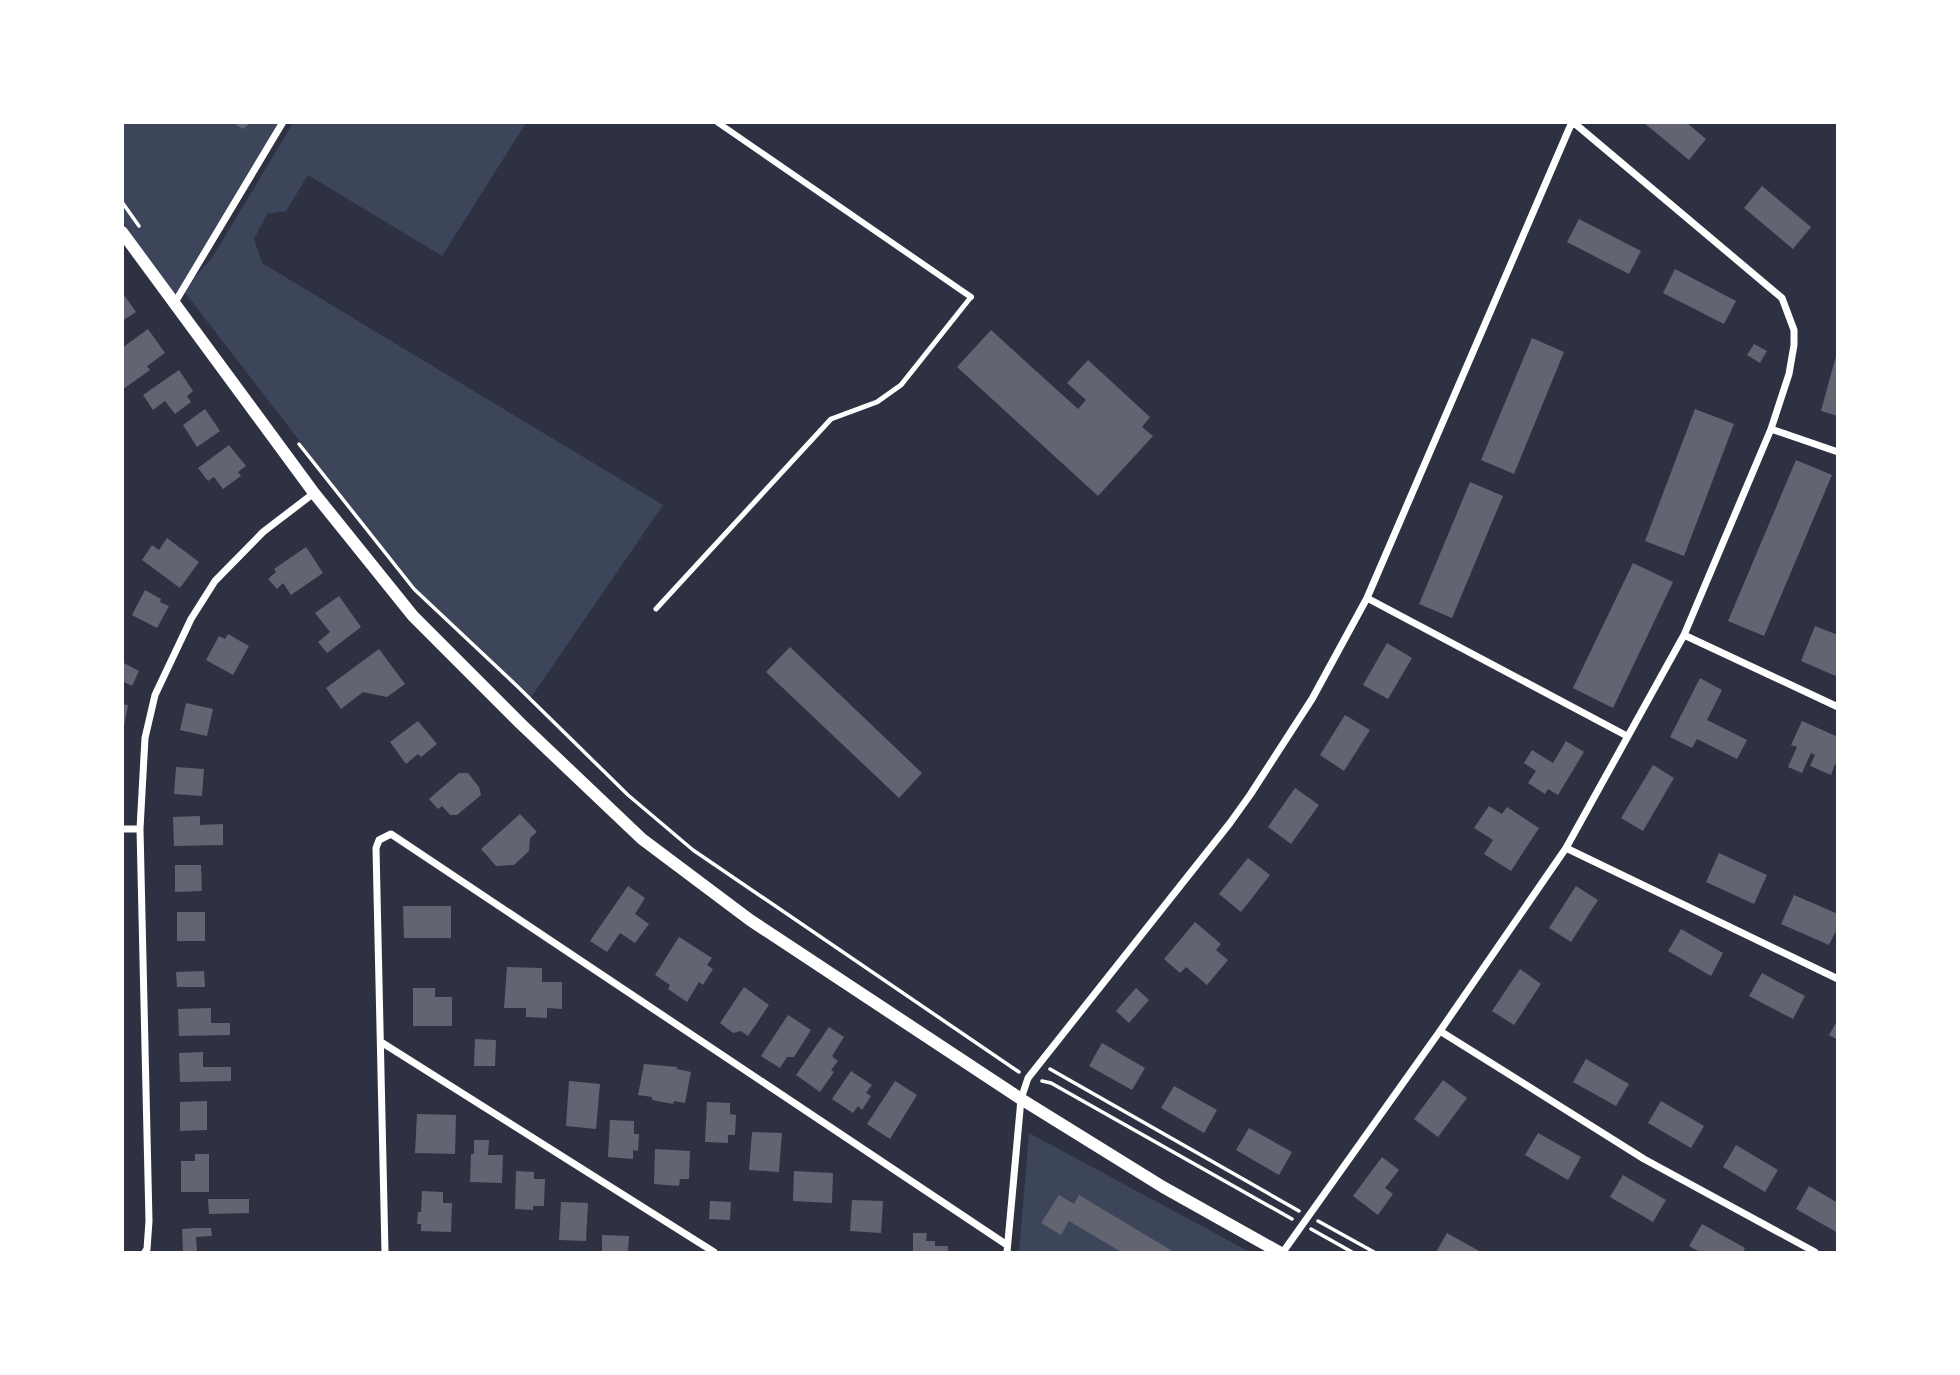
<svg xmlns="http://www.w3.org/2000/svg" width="1960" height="1375" font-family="Poppins,sans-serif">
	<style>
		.green { fill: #3c4559 }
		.building { fill: #626471 }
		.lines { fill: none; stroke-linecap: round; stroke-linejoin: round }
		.path { stroke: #fff; stroke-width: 3.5 }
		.service { stroke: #fff; stroke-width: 5 }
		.pedestrian { stroke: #fff; stroke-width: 6 }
		.minor { stroke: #fff; stroke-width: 7 }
		.tertiary { stroke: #fff; stroke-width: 12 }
	</style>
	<rect width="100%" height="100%" fill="#2d3142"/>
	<path class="green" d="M 123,123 L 283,123 L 187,285 L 212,258 L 293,123 L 526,123 L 442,256 L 308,175 L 286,211 L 267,214 L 254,239 L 262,263 L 663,505 L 530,699 L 414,589 L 183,290 L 174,304 L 123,222 Z
		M 1029,1133 L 1250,1252 L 1019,1252 Z"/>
	<path class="building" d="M 232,122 L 251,122 L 243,129 Z
		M 1643,122 L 1686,122 L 1706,139 L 1689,160 Z
		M 1762,186 L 1811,227 L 1793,249 L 1744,208 Z
		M 1579,219 L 1641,251 L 1629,274 L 1567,242 Z
		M 1675,269 L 1736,301 L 1724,324 L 1663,293 Z
		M 122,292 L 136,312 L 122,321 Z
		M 148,329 L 165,353 L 147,366 L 150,370 L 122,390 L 122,348 Z
		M 991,330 L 1078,409 L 1086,400 L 1067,383 L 1088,360 L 1150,417 L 1142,427 L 1153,436 L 1098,496 L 957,367 Z
		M 1532,338 L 1564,352 L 1514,474 L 1481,460 Z
		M 1754,344 L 1767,351 L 1760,363 L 1747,355 Z
		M 1837,352 L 1838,352 L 1838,416 L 1821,411 Z
		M 179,370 L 193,391 L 187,396 L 191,402 L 175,414 L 165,401 L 153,410 L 143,395 Z
		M 205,409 L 220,431 L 197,447 L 183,425 Z
		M 1695,409 L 1734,424 L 1684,556 L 1645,541 Z
		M 229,445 L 246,466 L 238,472 L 241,476 L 223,489 L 214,477 L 208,481 L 198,468 Z
		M 1796,460 L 1832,475 L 1764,636 L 1728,621 Z
		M 1470,482 L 1503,496 L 1452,618 L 1419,604 Z
		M 167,538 L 199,562 L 180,588 L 142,560 L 152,545 L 159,550 Z
		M 306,547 L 323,573 L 291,595 L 283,583 L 277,589 L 268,579 L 276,572 L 274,569 Z
		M 1633,563 L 1673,582 L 1613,708 L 1573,688 Z
		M 145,590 L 161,599 L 160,602 L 169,606 L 157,628 L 132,615 Z
		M 339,596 L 361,627 L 327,653 L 318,642 L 330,632 L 315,613 Z
		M 1815,626 L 1838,635 L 1838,677 L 1801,661 Z
		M 228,634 L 249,646 L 233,675 L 206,660 L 219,636 L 225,639 Z
		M 1387,643 L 1412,658 L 1388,699 L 1363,685 Z
		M 790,647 L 922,773 L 899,798 L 766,672 Z
		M 379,649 L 405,684 L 387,697 L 363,692 L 341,709 L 326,688 Z
		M 122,662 L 139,671 L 132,686 L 122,681 Z
		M 1700,678 L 1722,690 L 1707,720 L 1747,740 L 1737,759 L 1697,739 L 1692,748 L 1670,737 Z
		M 186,703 L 213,709 L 207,736 L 180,730 Z
		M 122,704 L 128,705 L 124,726 L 122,725 Z
		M 1345,715 L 1370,730 L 1344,771 L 1320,755 Z
		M 418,721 L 437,744 L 421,757 L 418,754 L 406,764 L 390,742 Z
		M 1802,721 L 1838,737 L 1838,765 L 1835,764 L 1831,775 L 1810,766 L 1815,755 L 1811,753 L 1802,773 L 1788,767 L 1797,747 L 1791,745 Z
		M 1566,741 L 1584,752 L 1558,795 L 1548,789 L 1545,794 L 1528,783 L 1536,771 L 1524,763 L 1532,750 L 1553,763 Z
		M 1653,765 L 1674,778 L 1643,831 L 1621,818 Z
		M 176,767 L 204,769 L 202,796 L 174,794 Z
		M 459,773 L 468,773 L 479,787 L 481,795 L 457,815 L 450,815 L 442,806 L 438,809 L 429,799 Z
		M 1295,788 L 1319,805 L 1291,844 L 1268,827 Z
		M 1489,806 L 1502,814 L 1507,807 L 1539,828 L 1511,871 L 1484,854 L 1493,840 L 1474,828 Z
		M 520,814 L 537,832 L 530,838 L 529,851 L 514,865 L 496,866 L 481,849 Z
		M 200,816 L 200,825 L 223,824 L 223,845 L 174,846 L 173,817 Z
		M 1719,853 L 1767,875 L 1754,904 L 1706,882 Z
		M 1248,858 L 1270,875 L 1241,912 L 1219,894 Z
		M 175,865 L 201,865 L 202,891 L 175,892 Z
		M 628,886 L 645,898 L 635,914 L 649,924 L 635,943 L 620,933 L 607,952 L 590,941 Z
		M 1576,886 L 1598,900 L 1571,942 L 1549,928 Z
		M 1794,895 L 1838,914 L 1838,927 L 1829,945 L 1781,924 Z
		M 403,906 L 451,906 L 451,938 L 404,938 Z
		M 177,912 L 205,912 L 205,941 L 177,941 Z
		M 1195,922 L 1221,944 L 1216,950 L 1228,960 L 1207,985 L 1186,967 L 1180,973 L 1164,959 Z
		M 1681,929 L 1723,953 L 1711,976 L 1668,951 Z
		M 679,937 L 712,958 L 707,965 L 713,969 L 703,985 L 699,982 L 687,1002 L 668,989 L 670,985 L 655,975 Z
		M 507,967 L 542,968 L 542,982 L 562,982 L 562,1009 L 547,1008 L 547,1018 L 526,1017 L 526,1008 L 504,1008 Z
		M 1520,969 L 1541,984 L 1514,1025 L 1492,1011 Z
		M 204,971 L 205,987 L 177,987 L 176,972 Z
		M 1762,973 L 1805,996 L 1793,1019 L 1749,996 Z
		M 744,987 L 769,1005 L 748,1036 L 741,1031 L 733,1033 L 720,1023 Z
		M 413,988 L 435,988 L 435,997 L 452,997 L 452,1026 L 413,1026 Z
		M 1136,988 L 1149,1000 L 1129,1023 L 1116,1011 Z
		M 211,1008 L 211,1023 L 230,1023 L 230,1035 L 179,1036 L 178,1009 Z
		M 788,1015 L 811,1030 L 794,1057 L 787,1057 L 780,1068 L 761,1056 Z
		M 1838,1019 L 1838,1040 L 1829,1035 Z
		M 829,1027 L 844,1037 L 832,1056 L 838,1061 L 831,1070 L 834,1072 L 820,1092 L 796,1075 Z
		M 475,1039 L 496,1040 L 495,1066 L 474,1066 Z
		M 1102,1043 L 1145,1068 L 1132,1090 L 1089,1066 Z
		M 203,1052 L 203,1067 L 231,1067 L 231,1081 L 180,1082 L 179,1053 Z
		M 1586,1059 L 1629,1084 L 1616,1106 L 1573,1082 Z
		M 644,1064 L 677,1067 L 677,1069 L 691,1072 L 685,1103 L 674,1101 L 673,1104 L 652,1100 L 652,1097 L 638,1095 Z
		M 851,1071 L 872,1085 L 866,1093 L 871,1096 L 862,1110 L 858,1106 L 853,1113 L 832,1099 Z
		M 1443,1080 L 1467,1098 L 1438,1137 L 1414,1119 Z
		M 569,1081 L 600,1084 L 596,1129 L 566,1126 Z
		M 895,1081 L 917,1095 L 890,1139 L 867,1124 Z
		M 1174,1086 L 1217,1110 L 1204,1133 L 1161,1108 Z
		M 207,1101 L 207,1130 L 180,1131 L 180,1102 Z
		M 1661,1101 L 1704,1126 L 1691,1148 L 1648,1123 Z
		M 707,1102 L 730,1103 L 730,1114 L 736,1115 L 735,1135 L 728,1135 L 728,1143 L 705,1142 Z
		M 417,1114 L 456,1115 L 455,1154 L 415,1153 Z
		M 610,1120 L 634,1121 L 634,1134 L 639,1134 L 638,1151 L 633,1150 L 633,1159 L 608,1157 Z
		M 1249,1128 L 1292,1152 L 1279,1175 L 1236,1150 Z
		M 752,1132 L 782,1133 L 779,1172 L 749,1170 Z
		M 1538,1133 L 1581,1157 L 1568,1180 L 1525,1155 Z
		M 474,1140 L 489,1140 L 488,1155 L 503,1155 L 502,1183 L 470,1182 L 471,1154 L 474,1154 Z
		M 1736,1145 L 1778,1170 L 1765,1192 L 1723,1167 Z
		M 655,1149 L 690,1151 L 689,1179 L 680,1179 L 679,1186 L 654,1184 Z
		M 195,1154 L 209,1154 L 209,1192 L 181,1192 L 181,1161 L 195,1161 Z
		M 1382,1157 L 1399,1170 L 1385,1188 L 1393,1194 L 1378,1215 L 1353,1196 Z
		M 516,1171 L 534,1172 L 534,1179 L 545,1179 L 544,1206 L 533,1206 L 533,1210 L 515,1209 Z
		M 794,1171 L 833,1173 L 832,1203 L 793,1201 Z
		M 1623,1175 L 1666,1200 L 1653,1222 L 1610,1197 Z
		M 1809,1186 L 1838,1203 L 1838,1233 L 1796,1209 Z
		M 422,1191 L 443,1192 L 443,1203 L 452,1203 L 451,1232 L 421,1231 L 421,1224 L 417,1224 L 418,1212 L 421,1212 Z
		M 1059,1195 L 1074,1204 L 1079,1195 L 1174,1252 L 1121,1252 L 1069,1221 L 1061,1235 L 1041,1223 Z
		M 208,1199 L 249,1199 L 249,1213 L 209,1214 Z
		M 852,1200 L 883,1201 L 881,1233 L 850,1231 Z
		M 710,1201 L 731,1202 L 730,1220 L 709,1219 Z
		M 561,1202 L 588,1203 L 586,1241 L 559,1240 Z
		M 1702,1224 L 1745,1248 L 1743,1252 L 1700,1252 L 1689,1246 Z
		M 196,1228 L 211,1228 L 212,1236 L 196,1237 L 197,1251 L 183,1251 L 182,1229 Z
		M 913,1233 L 927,1233 L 926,1241 L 935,1241 L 935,1246 L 948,1246 L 948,1252 L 913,1252 Z
		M 1447,1233 L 1481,1252 L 1436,1252 Z
		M 602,1235 L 629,1236 L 628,1252 L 602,1252 Z"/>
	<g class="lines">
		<path class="path" d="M 122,202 L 139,226
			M 299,444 L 414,589 L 517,686 L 628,795 L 693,850 L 1019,1072
			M 1050,1069 L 1299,1211
			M 1042,1081 L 1051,1083 L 1292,1219
			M 1318,1221 L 1374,1252
			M 1311,1229 L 1352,1252"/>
		<path class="service" d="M 656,609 L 831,419 L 877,402 L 901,385 L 971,297"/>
		<path class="pedestrian" d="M 717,122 L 971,297"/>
		<path class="minor" d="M 174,304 L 283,122
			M 1771,429 L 1838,452
			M 1367,598 L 1627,736
			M 1684,635 L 1838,707
			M 122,829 L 140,829
			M 1566,848 L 1838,979
			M 1440,1031 L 1644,1159 L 1815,1252
			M 381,1042 L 714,1252
			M 145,1252 L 147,1249 L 149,1221 L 140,829 L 145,738 L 155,695 L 191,619 L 215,581 L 263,532 L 314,493
			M 385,1252 L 376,848 L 379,840 L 391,834 L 1007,1245
			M 1007,1252 L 1021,1099 L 1028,1078 L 1230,823 L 1250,795 L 1312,699 L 1367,598 L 1572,122
			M 1283,1252 L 1440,1031 L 1566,848 L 1684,635 L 1771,429 L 1789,374 L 1794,345 L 1794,330 L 1782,298 L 1573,122"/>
		<path class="tertiary" d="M 122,232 L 314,493 L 413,616 L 521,724 L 642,839 L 750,920 L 1021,1099 L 1163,1187 L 1279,1252"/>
	</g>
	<rect width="1960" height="1375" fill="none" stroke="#ffffff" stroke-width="248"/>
</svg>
